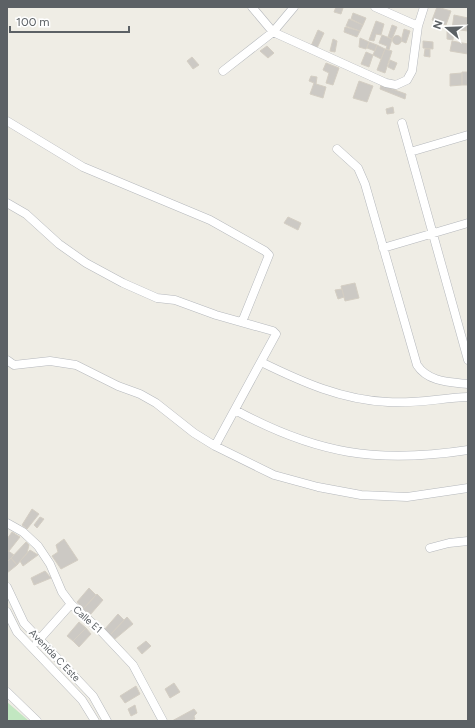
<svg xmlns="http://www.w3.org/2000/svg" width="475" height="728" font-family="Figtree,sans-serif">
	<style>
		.green { fill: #c2e7c1 }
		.building { fill: #ccc9c4; stroke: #d4cec3 }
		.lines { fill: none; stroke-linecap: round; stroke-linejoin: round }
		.street-casing { stroke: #b5b8bc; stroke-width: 9 }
		.street { stroke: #fff; stroke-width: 8 }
		.labels { text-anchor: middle; stroke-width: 4; stroke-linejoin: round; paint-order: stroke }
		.street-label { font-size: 10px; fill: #5c6165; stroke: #fff }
	</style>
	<rect width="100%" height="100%" fill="#efede5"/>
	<path class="green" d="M 7,702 L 29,721 L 7,721 Z"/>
	<path class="building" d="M 336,7 L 343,8 L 341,14 L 334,12 Z
		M 437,7 L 451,11 L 446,25 L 432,20 Z
		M 353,13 L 366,18 L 363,25 L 351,19 Z
		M 454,15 L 468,18 L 468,31 L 452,29 Z
		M 349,19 L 363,25 L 360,31 L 346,26 Z
		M 376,21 L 384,24 L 381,35 L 376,34 L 374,41 L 369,40 Z
		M 392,25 L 397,27 L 392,39 L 388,37 Z
		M 345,27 L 360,31 L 357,37 L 344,32 Z
		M 447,28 L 454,29 L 453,40 L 447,39 Z
		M 404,29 L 410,31 L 406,43 L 401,41 Z
		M 318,30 L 324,33 L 317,48 L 311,46 Z
		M 382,35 L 392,39 L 389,50 L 386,49 L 387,46 L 379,43 Z
		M392.5 40a4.5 4.5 0 1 1 9 0a4.5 4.5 0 1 1-9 0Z
		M 360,38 L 369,42 L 366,49 L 359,47 Z
		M 333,39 L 337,41 L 335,52 L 330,51 Z
		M 423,41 L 433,42 L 433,49 L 423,48 Z
		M 452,41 L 468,44 L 468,54 L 450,51 Z
		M 369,42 L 377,45 L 375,51 L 367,48 Z
		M 377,45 L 385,49 L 381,59 L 373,55 Z
		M 267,46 L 274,53 L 268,58 L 260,51 Z
		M 385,49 L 392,51 L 385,73 L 377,70 Z
		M 425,49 L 430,49 L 430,57 L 424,56 Z
		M 366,52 L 373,55 L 369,67 L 361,64 Z
		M 192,57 L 199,65 L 193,69 L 187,61 Z
		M 390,60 L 397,63 L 394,70 L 388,67 Z
		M 326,63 L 339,68 L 333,85 L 326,83 L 329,73 L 323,70 Z
		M 462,72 L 468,72 L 468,85 L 462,85 Z
		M 462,73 L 462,85 L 450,86 L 450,74 Z
		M 311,76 L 317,77 L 316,84 L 326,87 L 323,98 L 310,94 L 314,83 L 309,81 Z
		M 359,81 L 373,86 L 367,102 L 353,98 Z
		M 381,85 L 406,94 L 405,99 L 380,89 Z
		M 393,107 L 394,113 L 387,114 L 386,109 Z
		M 288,217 L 301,223 L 298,230 L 284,223 Z
		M 355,283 L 359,298 L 345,301 L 341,286 Z
		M 342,289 L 344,297 L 338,299 L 335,290 Z
		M 32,509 L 39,514 L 27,529 L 22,525 Z
		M 40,517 L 44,519 L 37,528 L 34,525 Z
		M 12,532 L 20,537 L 9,551 L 7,550 L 7,539 Z
		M 64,539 L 78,560 L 61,569 L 52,556 L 58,552 L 56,545 Z
		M 26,542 L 29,545 L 27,553 L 17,565 L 11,558 Z
		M 7,550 L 14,555 L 7,562 Z
		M 30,550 L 38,555 L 23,566 L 20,561 Z
		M 11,558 L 17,565 L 7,573 L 7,562 Z
		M 45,571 L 51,578 L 34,585 L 31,578 Z
		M 89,588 L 96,595 L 83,609 L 77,602 Z
		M 97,594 L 103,600 L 90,615 L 83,609 Z
		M 118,614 L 124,620 L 110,635 L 104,630 Z
		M 127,617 L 133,624 L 115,639 L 110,635 Z
		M 79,622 L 86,628 L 73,641 L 67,636 Z
		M 86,628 L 91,634 L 79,647 L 73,641 Z
		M 146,641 L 151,646 L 142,654 L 137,648 Z
		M 174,683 L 180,692 L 170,698 L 165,689 Z
		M 136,686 L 140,694 L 125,703 L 120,696 Z
		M 135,705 L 137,713 L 131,716 L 128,709 Z
		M 194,709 L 197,713 L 194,716 L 195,719 L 191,721 L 172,721 Z"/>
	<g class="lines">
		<defs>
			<path id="street" d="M 252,7 L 273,32 L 386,83 L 396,85 L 407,80 L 412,71 L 418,26 L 424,7
				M 375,7 L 418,26
				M 223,71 L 273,32 L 294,7
				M 7,121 L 83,167 L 210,220 L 265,251 L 269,255 L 242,322
				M 402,123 L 468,360
				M 337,149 L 358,168 L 365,184 L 417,365 C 428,382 449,382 468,384
				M 410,152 L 468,135
				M 7,203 L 26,214 L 59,244 L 86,263 L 123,283 L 157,298 L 175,300 L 216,315 L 273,331 L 276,334 L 215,446
				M 383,248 L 468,223
				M 7,360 L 14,365 L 50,361 L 76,365 L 118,386 L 140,394 L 156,403 L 194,433 L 215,446 L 274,475 L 318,487 L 361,495 L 407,497 L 468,488
				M 261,362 C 302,382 342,400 388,402 C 415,404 441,398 468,397
				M 235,410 C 316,454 377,464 468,450
				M 7,523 L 23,532 L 38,546 L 50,564 L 62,592 L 71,604 L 100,630 L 133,665 L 163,721
				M 430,548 L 449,543 L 468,541
				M 7,587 L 24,623 L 93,696 L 107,721
				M 7,612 L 17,632 L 82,700 L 95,721
				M 37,642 L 71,604
				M 7,692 L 37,721"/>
		</defs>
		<use href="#street" class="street-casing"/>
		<use href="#street" class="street"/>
	</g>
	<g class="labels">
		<g class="street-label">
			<text transform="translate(88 619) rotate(42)" y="4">Calle E1</text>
			<text transform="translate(55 655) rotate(46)" y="4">Avenida C Este</text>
		</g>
	</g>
	<rect width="475" height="728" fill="none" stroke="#5c6165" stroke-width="16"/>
	<g transform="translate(447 28) rotate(289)" stroke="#ffffff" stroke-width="3" paint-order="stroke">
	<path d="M0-3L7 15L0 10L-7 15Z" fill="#5c6165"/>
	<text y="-6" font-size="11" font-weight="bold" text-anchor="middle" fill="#5c6165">N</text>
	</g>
	<path d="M10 26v6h119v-6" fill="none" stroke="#5c6165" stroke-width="2"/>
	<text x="16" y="26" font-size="12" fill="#5c6165" stroke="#ffffff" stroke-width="3" paint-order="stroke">100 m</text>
</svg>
